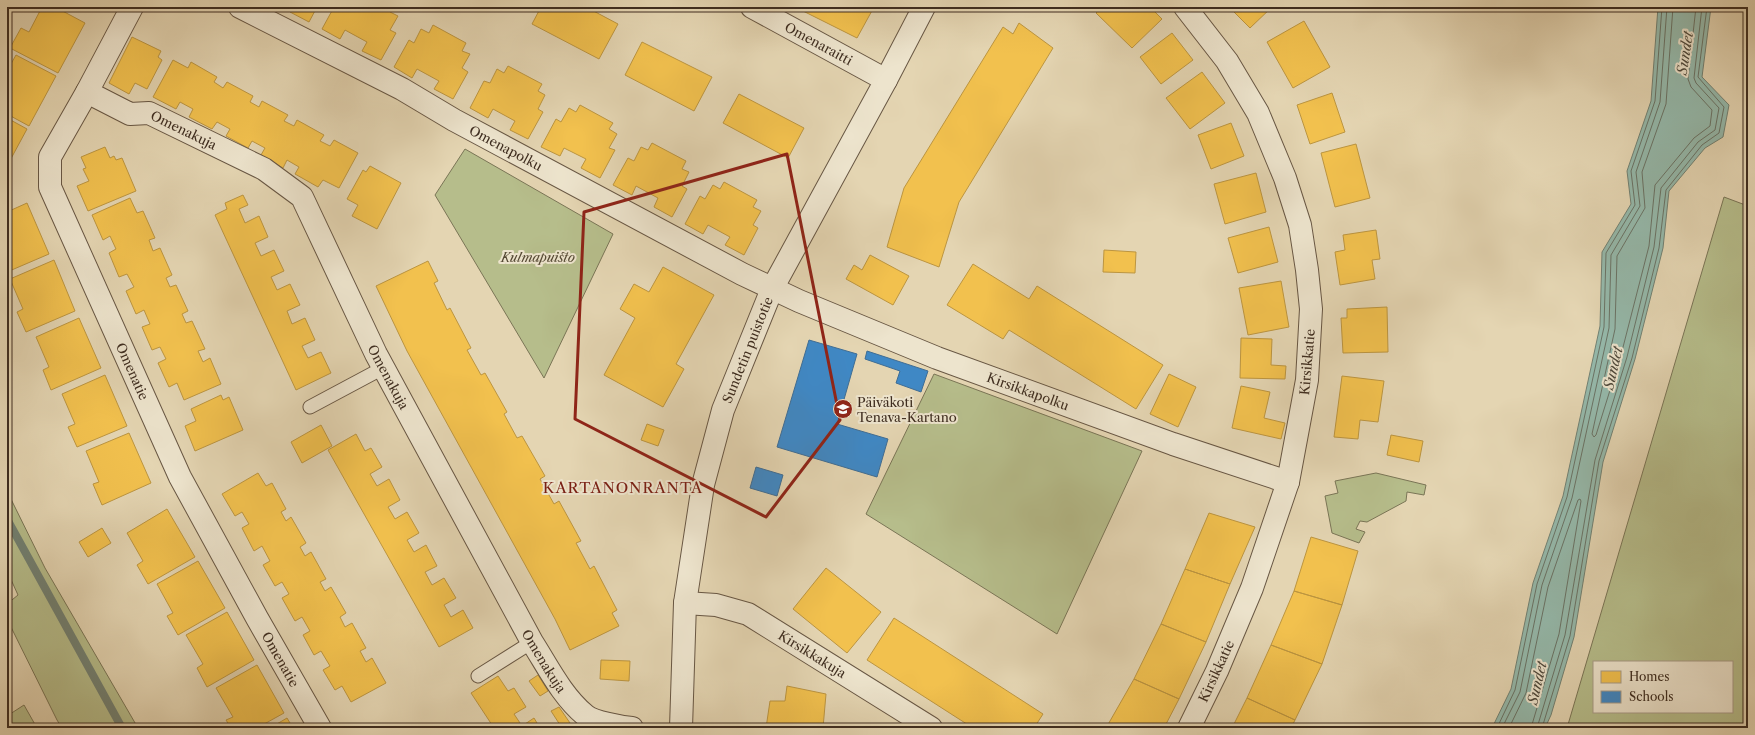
<svg xmlns="http://www.w3.org/2000/svg" width="1755" height="735" font-family="'Libre Caslon Text',serif">
	<style>
		.green { fill: #b6bd8b; stroke: #7a7556; fill-rule: evenodd }
		.water { fill: #95b9ab; stroke: #728173 }
		.homes { fill: #f2c14e; stroke: #bc9540 }
		.schools { fill: #3f88c5; stroke: #3f6d94 }
		.lines { fill: none; stroke-linecap: round; stroke-linejoin: round }
		.shore { stroke: #6a7366; stroke-width: 1 }
		.stream { stroke: #728173; stroke-width: 8 }
		.service-casing { stroke: #685744; stroke-width: 15 }
		.minor-casing { stroke: #685744; stroke-width: 24 }
		.tertiary-casing { stroke: #685744; stroke-width: 24 }
		.service { stroke: #ede4cd; stroke-width: 13 }
		.minor { stroke: #ede4cd; stroke-width: 22 }
		.tertiary { stroke: #ede4cd; stroke-width: 22 }
		.marked { fill: none; stroke: #8f2418; stroke-width: 3; stroke-linejoin: round }
		.labels { text-anchor: middle; stroke-width: 4; stroke-linejoin: round; paint-order: stroke }
		.street-label { font-size: 13px; fill: #3e2d20; stroke: #ede4cd }
		.park-label { font-size: 13px; font-style: italic; fill: #564a35; stroke: #ede4cd }
		.poi-label { font-size: 13px; fill: #3e2d20; stroke: #ede4cd; text-anchor: start }
		.water-label { font-size: 14px; font-style: italic; fill: #4f493c; stroke: #ede4cd }
		.quarter-label { font-size: 15px; letter-spacing: 1px; fill: #7a1f14; stroke: #ede4cd }
	</style>
	<rect width="100%" height="100%" fill="#e4d5b2"/>
	<filter id="stains"><feTurbulence type="fractalNoise" baseFrequency=".005" numOctaves="4"/><feColorMatrix values="0 0 0 0 .2 0 0 0 0 .09 0 0 0 0 .02 0 0 0 .5 -.17"/></filter>
	<radialGradient id="worn" r=".72"><stop offset=".6" stop-color="#630" stop-opacity="0"/><stop offset="1" stop-color="#630" stop-opacity=".3"/></radialGradient>
	<path class="green" d="M 465,149 L 613,234 L 544,378 L 435,195 Z
		M 1724,197 L 1748,206 L 1748,728 L 1567,728 ZM 1594,662 L 1732,662 L 1732,712 L 1594,712 Z
		M 934,374 L 1142,451 L 1057,634 L 866,514 Z
		M 1376,473 L 1426,485 L 1424,495 L 1407,492 L 1406,501 L 1367,522 L 1360,521 L 1356,529 L 1365,532 L 1359,543 L 1332,533 L 1325,496 L 1338,493 L 1335,481 Z
		M 7,491 L 45,568 L 138,728 L 62,728 L 57,720 L 7,619 L 7,604 L 18,595 L 8,573 L 7,574 Z
		M 24,705 L 37,728 L 7,728 L 7,716 Z"/>
	<path class="water" d="M 1658,7 L 1711,7 L 1702,77 L 1729,105 L 1723,137 L 1705,148 L 1669,191 L 1663,248 L 1635,359 L 1603,462 L 1574,637 L 1551,715 L 1545,728 L 1492,728 L 1511,689 L 1533,583 L 1563,496 L 1600,326 L 1602,252 L 1631,204 L 1627,171 L 1651,101 Z"/>
	<path class="homes" d="M 42,7 L 55,7 L 85,23 L 58,73 L 10,48 L 21,28 L 29,32 Z
		M 293,7 L 317,7 L 309,22 L 290,12 Z
		M 334,7 L 393,7 L 390,12 L 398,16 L 390,30 L 396,33 L 381,60 L 362,51 L 367,42 L 345,30 L 340,39 L 322,29 Z
		M 541,7 L 586,7 L 618,24 L 599,59 L 532,24 Z
		M 800,7 L 874,7 L 857,38 L 799,9 Z
		M 1102,7 L 1150,7 L 1162,19 L 1132,48 L 1096,13 Z
		M 1229,7 L 1272,7 L 1250,28 Z
		M 1304,21 L 1330,67 L 1293,88 L 1267,42 Z
		M 1019,23 L 1053,48 L 959,202 L 939,267 L 887,247 L 904,188 L 1003,27 L 1013,34 Z
		M 433,25 L 466,43 L 462,51 L 470,54 L 462,68 L 468,72 L 453,99 L 434,89 L 439,81 L 417,69 L 412,78 L 394,67 L 409,40 L 414,43 L 421,29 L 429,33 Z
		M 1172,33 L 1193,60 L 1161,84 L 1140,57 Z
		M 132,37 L 161,51 L 158,57 L 162,60 L 147,89 L 135,83 L 129,94 L 109,83 Z
		M 642,42 L 712,77 L 694,111 L 625,75 Z
		M 16,55 L 56,76 L 29,126 L 7,114 L 7,71 Z
		M 173,60 L 188,68 L 191,62 L 217,77 L 214,82 L 223,88 L 227,82 L 253,96 L 250,102 L 259,107 L 262,101 L 288,115 L 284,121 L 294,126 L 297,120 L 324,135 L 320,141 L 330,146 L 334,140 L 358,153 L 339,188 L 323,180 L 318,187 L 295,174 L 299,167 L 287,160 L 283,168 L 261,155 L 265,148 L 252,141 L 248,148 L 226,136 L 230,129 L 217,122 L 212,129 L 189,117 L 193,109 L 180,102 L 176,109 L 153,97 Z
		M 508,66 L 542,84 L 538,91 L 545,95 L 538,109 L 543,112 L 528,139 L 510,130 L 515,121 L 493,109 L 488,118 L 470,108 L 484,81 L 490,83 L 497,69 L 504,73 Z
		M 1202,72 L 1225,103 L 1190,129 L 1166,98 Z
		M 1332,93 L 1345,132 L 1310,144 L 1297,105 Z
		M 739,94 L 804,128 L 788,158 L 723,123 Z
		M 580,105 L 613,123 L 609,129 L 617,134 L 609,148 L 615,150 L 600,178 L 581,168 L 586,159 L 564,148 L 560,156 L 541,147 L 556,119 L 561,122 L 569,108 L 576,112 Z
		M 7,118 L 27,129 L 7,166 Z
		M 1231,123 L 1244,156 L 1211,169 L 1198,135 Z
		M 652,143 L 686,161 L 682,169 L 689,172 L 682,186 L 687,189 L 672,217 L 654,207 L 658,198 L 636,186 L 632,195 L 613,185 L 628,158 L 634,161 L 641,147 L 648,150 Z
		M 1356,144 L 1370,198 L 1335,207 L 1321,153 Z
		M 105,147 L 110,158 L 114,156 L 116,160 L 122,158 L 136,191 L 88,211 L 77,186 L 89,181 L 83,169 L 86,168 L 81,157 Z
		M 370,166 L 401,183 L 377,229 L 352,216 L 358,205 L 347,199 L 363,170 L 366,172 Z
		M 1256,173 L 1266,212 L 1225,224 L 1214,184 Z
		M 724,182 L 757,200 L 753,207 L 761,211 L 753,225 L 758,228 L 744,255 L 725,245 L 730,237 L 708,225 L 703,234 L 685,224 L 700,196 L 705,199 L 713,185 L 720,189 Z
		M 243,195 L 248,205 L 239,209 L 245,223 L 259,216 L 268,237 L 255,243 L 261,256 L 274,250 L 284,271 L 271,277 L 277,290 L 290,284 L 300,305 L 287,311 L 292,324 L 305,318 L 315,340 L 302,346 L 308,358 L 321,352 L 331,373 L 296,390 L 215,215 L 227,209 L 225,203 Z
		M 130,198 L 137,213 L 143,211 L 155,238 L 149,240 L 153,251 L 160,248 L 172,275 L 166,278 L 170,287 L 176,285 L 188,311 L 182,314 L 186,323 L 192,321 L 205,349 L 198,351 L 203,362 L 210,358 L 221,384 L 184,400 L 177,383 L 169,387 L 158,363 L 166,359 L 160,347 L 152,350 L 142,327 L 150,324 L 144,310 L 136,314 L 126,291 L 134,287 L 127,274 L 119,277 L 109,253 L 116,249 L 110,236 L 103,240 L 92,215 Z
		M 27,203 L 49,254 L 7,272 L 7,212 Z
		M 1269,227 L 1278,262 L 1238,273 L 1228,238 Z
		M 1376,230 L 1380,259 L 1372,260 L 1375,279 L 1340,285 L 1335,252 L 1345,250 L 1343,235 Z
		M 1104,250 L 1136,252 L 1135,273 L 1103,272 Z
		M 870,255 L 909,276 L 893,305 L 846,279 L 854,265 L 862,270 Z
		M 54,260 L 75,311 L 26,332 L 17,312 L 23,309 L 10,279 Z
		M 428,261 L 438,281 L 434,283 L 447,310 L 450,308 L 471,348 L 467,350 L 481,375 L 485,373 L 507,412 L 504,414 L 517,438 L 522,436 L 545,476 L 540,479 L 554,504 L 559,501 L 581,541 L 576,543 L 590,569 L 594,566 L 617,610 L 612,613 L 619,626 L 570,650 L 555,619 L 407,351 L 376,286 Z
		M 973,264 L 1029,299 L 1037,286 L 1163,365 L 1136,409 L 1009,330 L 1003,339 L 947,305 Z
		M 663,267 L 714,295 L 676,364 L 684,369 L 663,407 L 604,375 L 635,318 L 620,309 L 634,284 L 649,292 Z
		M 1281,281 L 1289,327 L 1248,335 L 1239,288 Z
		M 1387,307 L 1388,352 L 1343,353 L 1341,318 L 1347,318 L 1347,309 Z
		M 79,318 L 101,368 L 51,390 L 43,370 L 49,367 L 36,337 Z
		M 1241,338 L 1272,339 L 1271,365 L 1286,366 L 1285,379 L 1240,378 Z
		M 1169,374 L 1196,387 L 1178,427 L 1150,414 Z
		M 105,375 L 127,426 L 77,447 L 68,427 L 75,424 L 62,394 Z
		M 1342,376 L 1384,381 L 1378,422 L 1360,420 L 1358,439 L 1334,437 Z
		M 1241,386 L 1270,392 L 1264,418 L 1285,423 L 1281,439 L 1232,428 Z
		M 221,395 L 223,400 L 229,397 L 243,430 L 195,451 L 185,426 L 196,421 L 191,409 Z
		M 647,424 L 664,430 L 658,446 L 641,440 Z
		M 321,425 L 332,446 L 302,463 L 291,442 Z
		M 129,433 L 151,483 L 102,505 L 93,484 L 99,482 L 86,451 Z
		M 356,434 L 365,451 L 371,448 L 382,467 L 370,474 L 377,486 L 389,479 L 400,500 L 388,507 L 395,519 L 407,512 L 419,533 L 407,540 L 414,552 L 426,545 L 437,566 L 425,572 L 432,585 L 444,578 L 456,598 L 444,605 L 451,617 L 463,610 L 473,628 L 439,647 L 328,450 Z
		M 1391,435 L 1423,441 L 1419,462 L 1387,455 Z
		M 258,473 L 266,486 L 272,483 L 286,509 L 281,512 L 286,521 L 291,517 L 306,543 L 300,547 L 305,556 L 311,552 L 326,579 L 320,582 L 325,591 L 331,587 L 346,613 L 340,617 L 345,627 L 352,623 L 366,648 L 360,651 L 366,662 L 372,658 L 386,683 L 351,702 L 342,686 L 335,690 L 323,670 L 330,666 L 321,651 L 314,655 L 303,635 L 310,631 L 302,617 L 295,621 L 282,598 L 289,594 L 282,582 L 275,586 L 263,565 L 270,561 L 262,546 L 254,551 L 242,528 L 249,524 L 242,512 L 235,516 L 222,494 Z
		M 167,509 L 195,557 L 148,584 L 137,565 L 143,561 L 127,533 Z
		M 1209,513 L 1255,527 L 1230,584 L 1185,569 Z
		M 102,528 L 111,543 L 88,557 L 79,542 Z
		M 1311,537 L 1358,551 L 1342,605 L 1294,591 Z
		M 198,561 L 225,608 L 178,635 L 167,616 L 173,613 L 157,584 Z
		M 826,568 L 881,612 L 847,653 L 793,609 Z
		M 1185,569 L 1230,584 L 1206,642 L 1161,624 Z
		M 1294,591 L 1342,605 L 1322,664 L 1271,645 Z
		M 227,612 L 254,660 L 207,687 L 197,668 L 203,664 L 186,635 Z
		M 894,618 L 1043,714 L 1034,728 L 973,728 L 867,660 Z
		M 1161,624 L 1206,642 L 1179,699 L 1134,679 Z
		M 1271,645 L 1322,664 L 1295,720 L 1247,698 Z
		M 601,660 L 630,661 L 629,681 L 600,679 Z
		M 257,665 L 284,713 L 257,728 L 231,728 L 226,720 L 233,717 L 216,688 Z
		M 538,675 L 548,691 L 540,696 L 529,681 Z
		M 498,676 L 508,691 L 514,688 L 526,707 L 514,714 L 522,726 L 534,718 L 540,728 L 494,728 L 471,693 Z
		M 1134,679 L 1179,699 L 1164,728 L 1106,728 Z
		M 787,686 L 826,694 L 823,728 L 766,728 L 770,701 L 785,701 Z
		M 1247,698 L 1295,720 L 1291,728 L 1232,728 Z
		M 559,707 L 570,723 L 562,728 L 551,711 Z
		M 287,718 L 293,728 L 270,728 Z"/>
	<path class="schools" d="M 809,340 L 857,354 L 837,424 L 888,439 L 877,477 L 777,447 Z
		M 867,351 L 928,371 L 921,392 L 896,383 L 900,371 L 865,359 Z
		M 756,467 L 783,475 L 777,496 L 750,488 Z"/>
	<g class="lines">
		<path class="shore" d="M 1673,7 L 1666,104 L 1642,172 L 1645,208 L 1617,256 L 1615,329 L 1592,434 L 1594,437 L 1596,435 L 1621,355 L 1649,246 L 1655,185 L 1694,138 L 1710,126 L 1712,110 L 1691,87 L 1688,79 L 1696,7
			M 1497,728 L 1515,690 L 1537,584 L 1567,497 L 1604,327 L 1606,253 L 1635,205 L 1631,171 L 1655,101 L 1662,7
			M 1502,728 L 1520,692 L 1542,585 L 1572,498 L 1609,328 L 1611,255 L 1640,206 L 1636,172 L 1660,102 L 1667,7
			M 1509,728 L 1526,693 L 1548,587 L 1578,500 L 1580,499 L 1581,501 L 1559,634 L 1531,728
			M 1537,728 L 1565,635 L 1595,460 L 1627,357 L 1654,247 L 1661,188 L 1698,142 L 1715,130 L 1719,108 L 1696,83 L 1694,78 L 1702,7
			M 1542,728 L 1570,636 L 1599,461 L 1632,358 L 1659,248 L 1666,190 L 1702,145 L 1719,133 L 1724,107 L 1698,77 L 1707,7"/>
		<path class="stream" d="M 7,519 L 122,728"/>
		<defs>
			<path id="service" d="M 310,407 L 383,368
				M 478,676 L 532,642"/>
			<g id="minor">
				<path id="s1" d="M 132,7 L 87,92 L 50,157 L 50,187 L 180,477 L 257,618 L 320,728"/>
				<path id="s2" d="M 240,7 L 402,89 L 454,120 L 742,274 L 799,301 L 937,358 L 1173,444 L 1288,482"/>
				<path id="s3" d="M 752,7 L 886,80"/>
				<path d="M 1185,7 L 1227,61 L 1258,113 L 1285,178 L 1300,225 L 1307,270 L 1311,309 L 1307,380 L 1288,482 L 1252,588 L 1217,671 L 1189,728"/>
				<path id="s4" d="M 87,92 L 130,114 L 149,113 L 264,169 L 302,197 L 376,354 L 532,642 C 548,667 562,696 585,715 C 593,722 621,727 632,728"/>
				<path id="s5" d="M 685,603 L 716,605 L 748,614 L 931,728"/>
			</g>
			<g id="tertiary">
				<path id="s6" d="M 681,728 L 685,603 L 703,485 L 723,410 L 772,289 L 886,80 L 924,7"/>
			</g>
		</defs>
		<use href="#service" class="service-casing"/>
		<use href="#minor" class="minor-casing"/>
		<use href="#tertiary" class="tertiary-casing"/>
		<use href="#service" class="service"/>
		<use href="#minor" class="minor"/>
		<use href="#tertiary" class="tertiary"/>
	</g>
	<path class="marked" d="M 787,154 L 840,420 L 766,517 L 575,419 L 584,212 Z"/>
	<defs>
		<symbol id="school-disc" viewBox="-11 -11 22 22"><circle r="9.5" fill="#8f2418" stroke="#ede4cd"/><path d="M0-5L7-2L0 1L-7-2ZM-4 1L0 2.5L4 1V4Q0 6-4 4Z" fill="#fff"/></symbol>
	</defs>
	<g fill-rule="evenodd">
		<use href="#school-disc" x="832" y="398" width="22" height="22"/>
	</g>
	<g class="labels">
		<g class="street-label">
			<text dy="5" stroke="none"><textPath href="#s3" startOffset="76">Omenaraitti</textPath></text>
			<text dy="5" stroke="none"><textPath href="#s4" startOffset="106">Omenakuja</textPath></text>
			<text dy="5" stroke="none"><textPath href="#s2" startOffset="301">Omenapolku</textPath></text>
			<text dy="5" stroke="none"><textPath href="#s6" startOffset="387">Sundetin puistotie</textPath></text>
			<text transform="translate(1307 362) rotate(-85)" y="5">Kirsikkatie</text>
			<text dy="5" stroke="none"><textPath href="#s1" startOffset="403">Omenatie</textPath></text>
			<text dy="5" stroke="none"><textPath href="#s4" startOffset="442">Omenakuja</textPath></text>
			<text dy="5" stroke="none"><textPath href="#s2" startOffset="878">Kirsikkapolku</textPath></text>
			<text dy="5" stroke="none"><textPath href="#s5" startOffset="140">Kirsikkakuja</textPath></text>
			<text dy="5" stroke="none"><textPath href="#s1" startOffset="727">Omenatie</textPath></text>
			<text dy="5" stroke="none"><textPath href="#s4" startOffset="766">Omenakuja</textPath></text>
			<text transform="translate(1216 671) rotate(-65)" y="5">Kirsikkatie</text>
		</g>
		<g class="park-label">
			<text x="538" y="262">Kulmapuisto</text>
		</g>
		<g class="poi-label">
			<text x="857" y="407">Päiväkoti<tspan x="857" dy="15">Tenava-Kartano</tspan></text>
		</g>
		<g class="water-label">
			<text transform="translate(1685 53) rotate(-81)" y="5">Sundet</text>
			<text transform="translate(1613 368) rotate(-77)" y="5">Sundet</text>
			<text transform="translate(1537 683) rotate(-77)" y="5">Sundet</text>
		</g>
		<g class="quarter-label">
			<text x="623" y="493">KARTANONRANTA</text>
		</g>
	</g>
	<rect width="1755" height="735" fill="none" stroke="#e4d5b2" stroke-width="24"/>
	<rect x="8" y="8" width="1739" height="719" fill="none" stroke="#3e2d20" stroke-width="2"/>
	<rect x="12" y="12" width="1731" height="711" fill="none" stroke="#3e2d20"/>
	<rect x="1593" y="661" width="140" height="52" fill="#ede4cd" stroke="#a79b88"/>
	<rect x="1601" y="671" width="20" height="12" fill="#f2c14e" stroke="#a79b88"/>
	<text x="1629" y="681" font-size="12" fill="#3e2d20">Homes</text>
	<rect x="1601" y="691" width="20" height="12" fill="#3f88c5" stroke="#a79b88"/>
	<text x="1629" y="701" font-size="12" fill="#3e2d20">Schools</text>
	<rect width="100%" height="100%" filter="url(#stains)"/>
	<rect width="100%" height="100%" fill="url(#worn)"/>
</svg>
